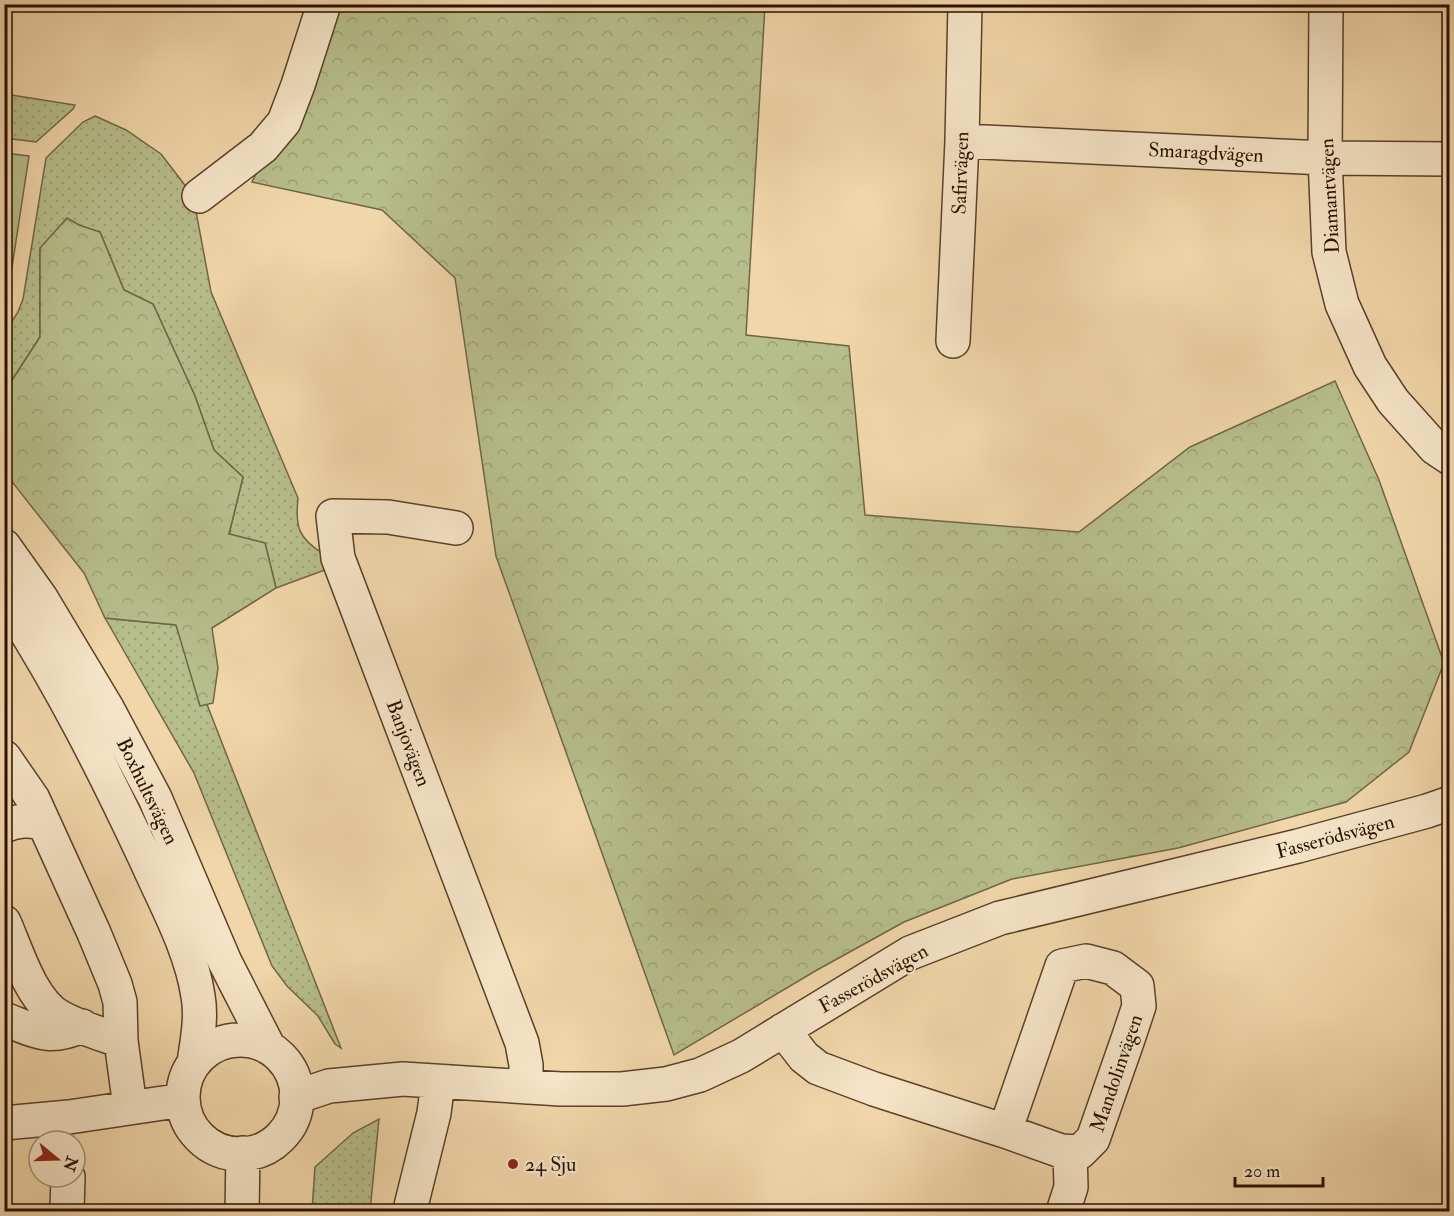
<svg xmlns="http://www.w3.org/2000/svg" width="1454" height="1216" font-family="'IM FELL Double Pica',serif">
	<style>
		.grass { fill: url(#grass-dots); stroke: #706646; stroke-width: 1.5 }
		.forest { fill: url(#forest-crowns); stroke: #706646; stroke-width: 1.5 }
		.garden { fill: #b6be8b; stroke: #706646; stroke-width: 1.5 }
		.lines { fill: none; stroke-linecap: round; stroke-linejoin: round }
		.minor-casing { stroke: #5c402a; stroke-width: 36 }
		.minor { stroke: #f5e4c7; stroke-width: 33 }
		.poi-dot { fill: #8f2418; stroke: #f5e4c7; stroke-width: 2 }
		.labels { text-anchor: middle; stroke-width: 4.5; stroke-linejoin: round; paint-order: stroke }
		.street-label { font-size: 20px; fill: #2b0e00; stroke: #f5e4c7 }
		.poi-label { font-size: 20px; fill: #2b0e00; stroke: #f5e4c7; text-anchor: start }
	</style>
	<defs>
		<pattern id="grass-dots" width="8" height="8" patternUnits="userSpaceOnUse" patternTransform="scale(1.5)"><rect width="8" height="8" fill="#b6be8b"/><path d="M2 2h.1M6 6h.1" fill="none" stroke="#9da276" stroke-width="1.8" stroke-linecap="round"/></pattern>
		<pattern id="forest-crowns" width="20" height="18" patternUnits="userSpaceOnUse" patternTransform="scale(1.5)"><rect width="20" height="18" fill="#b6be8b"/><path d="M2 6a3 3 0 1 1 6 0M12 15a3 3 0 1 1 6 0" fill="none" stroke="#9da276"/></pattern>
	</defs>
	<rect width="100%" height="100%" fill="#f0d6a9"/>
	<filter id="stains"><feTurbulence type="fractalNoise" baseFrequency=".00333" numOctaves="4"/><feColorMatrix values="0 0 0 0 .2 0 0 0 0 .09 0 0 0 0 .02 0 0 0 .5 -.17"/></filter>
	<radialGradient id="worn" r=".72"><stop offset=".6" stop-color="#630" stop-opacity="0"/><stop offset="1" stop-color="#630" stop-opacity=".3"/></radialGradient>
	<path class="grass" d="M 4,94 L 5,94 L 75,105 L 73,109 L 36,142 L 5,138 Z
		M 95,116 L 126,130 L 161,154 L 184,184 L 195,206 L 211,292 L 298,498 C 295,526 298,539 324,554 L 330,568 L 276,588 L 265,543 L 229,534 L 243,477 L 214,450 L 195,396 L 153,304 L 124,290 L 100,232 L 78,225 L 40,248 L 40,337 L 5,391 L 5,332 L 18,312 L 23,299 L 46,158 L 83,122 Z
		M 105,618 L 176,625 L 341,1048 L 335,1044 L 318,1016 L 287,986 L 272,966 L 194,773 Z
		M 379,1119 L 370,1211 L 312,1211 L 315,1167 L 353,1133 Z"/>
	<path class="forest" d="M 340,5 L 765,5 L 746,335 L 849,346 L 865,515 L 1079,532 L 1190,447 L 1335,381 L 1379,480 L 1444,663 L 1409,752 L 1346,802 L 1178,848 L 1012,879 L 904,922 L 817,970 L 674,1055 L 496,556 L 455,278 L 382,210 L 252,182 Z
		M 67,218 L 79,225 L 100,232 L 124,290 L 153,304 L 195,396 L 214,450 L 243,477 L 229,534 L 265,543 L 276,588 L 212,628 L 218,668 L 213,703 L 200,706 L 176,625 L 105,618 L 84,573 L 13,483 L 5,461 L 5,391 L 40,337 L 40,248 Z"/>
	<path class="garden" d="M 4,153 L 29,156 L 7,300 L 4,300 Z"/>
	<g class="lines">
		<defs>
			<path id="minor" d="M 1326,4 L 1325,158 L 1329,252 L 1342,304 L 1370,366 L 1393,401 L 1435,448 L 1450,458
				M 962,141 L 1325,158 L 1450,159
				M 199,196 L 263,147 L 284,122 L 298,85 L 324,4
				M 953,341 L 962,141 L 965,4
				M 456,528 L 388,517 L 333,516 L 338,558 L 522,1043 L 526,1065 L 526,1087
				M 4,546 L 41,598 L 107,708 L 155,798 L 225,962 L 269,1048
				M 4,597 C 60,683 103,768 146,860 C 165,903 191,949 198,996 C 202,1018 197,1041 194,1063
				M 4,757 L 33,799 L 94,933 L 115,984 L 120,1002 L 121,1041 L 130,1107
				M 4,826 C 18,820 29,820 44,823
				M 4,922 C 17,951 31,1001 60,1017 C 78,1027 101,1034 121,1041
				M 4,1019 C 36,1031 48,1041 82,1026
				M 783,1030 L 804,1057 L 818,1068 L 874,1089 L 1005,1131 L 1061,1151 L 1080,1152 L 1093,1139 L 1128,1039 L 1139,1006 L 1137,986 L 1113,968 L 1086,961 L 1062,966 L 1005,1131
				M183 1097a57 57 0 1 1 114 0a57 57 0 1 1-114 0Z
				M 296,1097 L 329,1086 L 403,1079 L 561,1089 L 622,1089 L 666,1084 L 700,1075 L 741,1056 L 910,953 L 1000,918 L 1298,846 L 1427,811 L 1450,803
				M 4,1123 L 69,1117 L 183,1100
				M 67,1210 L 68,1177
				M 410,1210 L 434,1113 L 438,1082
				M 242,1212 L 243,1153
				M 1063,1212 L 1071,1187 L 1070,1152"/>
		</defs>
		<use href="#minor" class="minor-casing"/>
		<use href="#minor" class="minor"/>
	</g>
	<circle class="poi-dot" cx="513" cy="1164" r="6"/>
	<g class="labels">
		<g class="street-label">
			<text transform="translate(1206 152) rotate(3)" y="7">Smaragdvägen</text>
			<text transform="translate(960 173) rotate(-88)" y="7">Safirvägen</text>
			<text transform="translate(1329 196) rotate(-93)" y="7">Diamantvägen</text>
			<text transform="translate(409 743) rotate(69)" y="7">Banjovägen</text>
			<text transform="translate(148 791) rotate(64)" y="7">Boxhultsvägen</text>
			<text transform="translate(1335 836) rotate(-15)" y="7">Fasserödsvägen</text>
			<text transform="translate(873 978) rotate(-29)" y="7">Fasserödsvägen</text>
			<text transform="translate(1116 1073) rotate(-71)" y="7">Mandolinvägen</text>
		</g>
		<g class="poi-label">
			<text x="525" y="1171">24 Sju</text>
		</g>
	</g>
	<rect width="1454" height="1216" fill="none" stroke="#f0d6a9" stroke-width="24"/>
	<rect x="6" y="6" width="1442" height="1204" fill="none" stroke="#2b0e00" stroke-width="3"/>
	<rect x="12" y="12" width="1430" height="1192" fill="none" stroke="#2b0e00" stroke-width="1.5"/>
	<g transform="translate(57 1159) rotate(109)"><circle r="28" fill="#f5e4c7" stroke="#a48e77" stroke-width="1.5"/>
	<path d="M0-4.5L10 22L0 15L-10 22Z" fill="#8f2418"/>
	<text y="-9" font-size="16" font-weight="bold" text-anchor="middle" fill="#2b0e00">N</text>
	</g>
	<path d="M1235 1177v9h88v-9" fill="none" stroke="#2b0e00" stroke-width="3"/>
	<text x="1244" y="1177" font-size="18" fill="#2b0e00" stroke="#f5e4c7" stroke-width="4.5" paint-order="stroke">20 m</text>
	<rect width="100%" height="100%" filter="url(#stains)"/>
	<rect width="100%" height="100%" fill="url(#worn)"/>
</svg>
